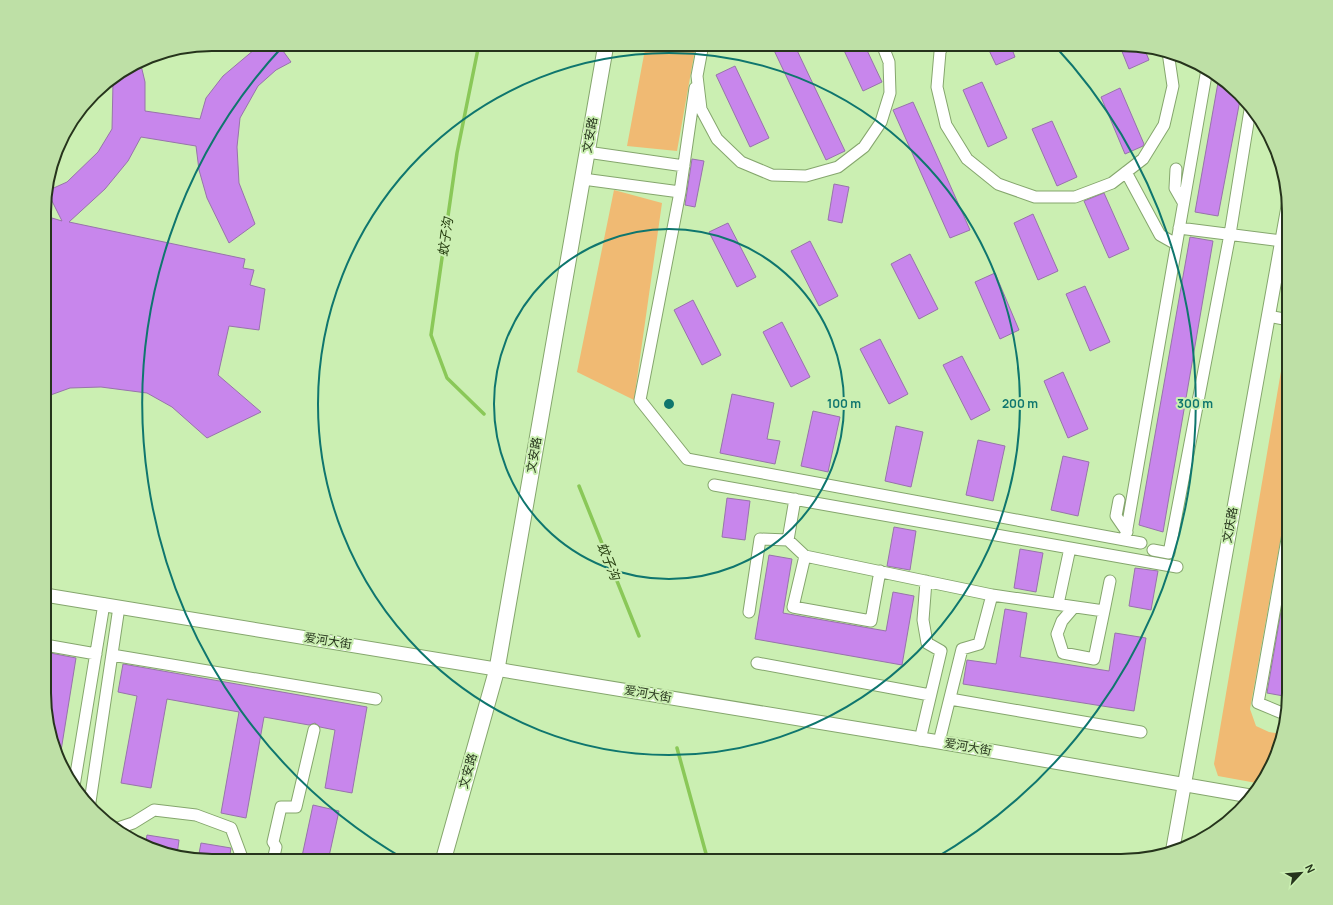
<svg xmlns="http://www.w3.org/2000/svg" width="1333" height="905" font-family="Manrope,'Noto Sans SC',sans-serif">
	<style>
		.green { fill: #f0ba73 }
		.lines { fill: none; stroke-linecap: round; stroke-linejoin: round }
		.stream { stroke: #8ac858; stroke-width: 3.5 }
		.building { fill: #c886ec; stroke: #9774aa }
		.minor-casing { stroke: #85a66d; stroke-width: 13 }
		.tertiary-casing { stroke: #85a66d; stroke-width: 15 }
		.secondary-casing { stroke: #85a66d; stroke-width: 17 }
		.minor { stroke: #fff; stroke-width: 11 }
		.tertiary { stroke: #fff; stroke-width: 13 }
		.secondary { stroke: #fff; stroke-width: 15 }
		.ring { fill: none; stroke: #0f766e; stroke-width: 2 }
		.labels { text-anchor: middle; stroke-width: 4; stroke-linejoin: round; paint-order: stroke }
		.street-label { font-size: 12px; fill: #26341c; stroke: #cbefb2 }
		.water-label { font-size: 13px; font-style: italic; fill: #1f3609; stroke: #cbefb2 }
		.rim { fill: none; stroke: #26341c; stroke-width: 2 }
		.centre { fill: #0f766e; stroke: #cbefb2; stroke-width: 2 }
		.ring-label { font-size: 12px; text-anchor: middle; font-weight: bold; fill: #0f766e; stroke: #cbefb2; stroke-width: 4; stroke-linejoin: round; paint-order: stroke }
	</style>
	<rect width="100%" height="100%" fill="#cbefb2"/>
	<path class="green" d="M 646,44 L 696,44 L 677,151 L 627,146 Z
		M 614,190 L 662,203 L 634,400 L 577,372 Z
		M 1287,336 L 1289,336 L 1289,492 L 1250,709 L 1256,726 L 1269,732 L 1283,734 L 1280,747 L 1262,784 L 1218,776 L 1214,764 Z"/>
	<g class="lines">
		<path class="stream" d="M 479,44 L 457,153 L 431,335 L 447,378 L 484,414
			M 579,486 L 639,636
			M 677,748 L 708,861"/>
	</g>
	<path class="building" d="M 261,44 L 278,44 L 291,62 L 276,70 L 258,86 L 240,118 L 237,147 L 239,183 L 255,224 L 229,243 L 207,198 L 199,170 L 196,146 L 141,137 L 128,161 L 105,189 L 69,222 L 245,259 L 243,268 L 254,270 L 250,285 L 265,289 L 259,330 L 229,326 L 218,375 L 261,412 L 207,438 L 172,407 L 147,393 L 101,387 L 70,388 L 45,397 L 45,234 L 49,235 L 52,218 L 62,221 L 47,191 L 67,182 L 98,152 L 112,129 L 113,82 L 112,79 L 140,61 L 145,82 L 145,111 L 200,119 L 206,98 L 223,76 Z
		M 771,44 L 794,44 L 845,151 L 826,160 Z
		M 841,44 L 864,44 L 882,82 L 863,91 Z
		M 986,44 L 1010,44 L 1015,57 L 996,65 Z
		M 1119,44 L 1144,48 L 1149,60 L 1129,69 Z
		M 735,66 L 769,138 L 750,147 L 716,75 Z
		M 1219,77 L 1240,100 L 1218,216 L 1195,212 Z
		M 982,82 L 1007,138 L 988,147 L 963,90 Z
		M 1120,88 L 1144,144 L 1143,146 L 1125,154 L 1101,97 Z
		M 913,102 L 970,230 L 950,238 L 893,110 Z
		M 1052,121 L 1077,177 L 1057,186 L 1032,129 Z
		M 692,159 L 704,161 L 695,207 L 685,205 Z
		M 834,184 L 849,187 L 842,223 L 828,220 Z
		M 1104,193 L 1129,249 L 1109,258 L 1084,201 Z
		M 1033,214 L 1058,271 L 1038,280 L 1014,223 Z
		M 728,223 L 756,277 L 737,287 L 709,232 Z
		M 1190,237 L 1213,241 L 1163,532 L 1139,525 Z
		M 810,241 L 838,296 L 819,306 L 791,251 Z
		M 910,254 L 938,309 L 919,319 L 891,264 Z
		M 995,273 L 1019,330 L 1000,339 L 975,282 Z
		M 1085,286 L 1110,342 L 1090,351 L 1066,294 Z
		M 693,300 L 721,355 L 702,365 L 674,310 Z
		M 782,322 L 810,377 L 791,387 L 763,332 Z
		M 880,339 L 908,394 L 889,404 L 860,349 Z
		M 962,356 L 990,410 L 971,420 L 943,365 Z
		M 1063,372 L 1088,429 L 1068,438 L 1044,381 Z
		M 732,394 L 774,403 L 767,439 L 780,441 L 775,464 L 720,453 Z
		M 813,411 L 840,417 L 828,472 L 801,466 Z
		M 896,426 L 923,432 L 911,487 L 885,481 Z
		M 978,440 L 1005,446 L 993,501 L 966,495 Z
		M 1063,456 L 1089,462 L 1078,516 L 1051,510 Z
		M 727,498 L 750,501 L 745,540 L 722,537 Z
		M 894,527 L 916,531 L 910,570 L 887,566 Z
		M 1020,549 L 1043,553 L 1036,592 L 1014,588 Z
		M 769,555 L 792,559 L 783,613 L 886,631 L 893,592 L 914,596 L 902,665 L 755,639 Z
		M 1135,568 L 1158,571 L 1151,610 L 1129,606 Z
		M 1286,582 L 1289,583 L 1289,697 L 1267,693 Z
		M 1005,609 L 1027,613 L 1020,657 L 1109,671 L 1115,633 L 1146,638 L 1134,711 L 963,684 L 967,660 L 996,664 Z
		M 45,652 L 76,658 L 60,757 L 45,715 Z
		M 123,664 L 367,707 L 352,793 L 325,788 L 335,730 L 320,727 L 315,723 L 309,725 L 264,717 L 246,818 L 221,813 L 239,712 L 167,699 L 151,788 L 121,783 L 137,696 L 118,692 Z
		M 313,805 L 339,811 L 328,861 L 301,861 Z
		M 147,835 L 179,840 L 177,855 L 158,852 L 145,846 Z
		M 201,843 L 231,848 L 229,861 L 211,861 L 198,859 Z"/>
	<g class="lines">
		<defs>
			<path id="minor" d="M 703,44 L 697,76 L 701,109 L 717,139 L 741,162 L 772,175 L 806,176 L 838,167 L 864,147 L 881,122 L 890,93 L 889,62 L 882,44
				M 943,44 L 940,52 L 937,87 L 946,125 L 967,159 L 998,184 L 1035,197 L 1075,197 L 1112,183 L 1143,159 L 1164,125 L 1173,86 L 1168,52
				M 587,152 L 684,166
				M 1176,169 L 1175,188 L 1183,202
				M 1126,172 L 1160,235 L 1176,244
				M 583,179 L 680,192 L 640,400 L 687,459 L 1141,543
				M 680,192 L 695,88
				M 1179,228 L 1282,241
				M 1268,316 L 1289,320
				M 714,485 L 1070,548
				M 795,499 L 788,540 L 805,556 L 992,595
				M 1119,500 L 1116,516 L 1127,532
				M 1125,540 L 1207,69
				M 1153,550 L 1169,553 L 1230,234 L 1250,110
				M 805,556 L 793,607 L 871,621 L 880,571
				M 1058,604 L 1070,548 L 1177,567
				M 1104,611 L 1110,581
				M 749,612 L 760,539 L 788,540
				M 45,645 L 96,654
				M 112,655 L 376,699
				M 757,663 L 930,695
				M 950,699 L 1141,732
				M 1287,715 L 1258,703 L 1289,528
				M 920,740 L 941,651 L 927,643 L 923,620 L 926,581
				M 939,742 L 962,649 L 979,644 L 992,595 L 1104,611 L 1094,659 L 1063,653 L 1057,634 L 1062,621 L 1074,607
				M 74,786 L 104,604
				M 90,802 L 119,607
				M 115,829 L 133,823 L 154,810 L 196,815 L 231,828 L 241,855 L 245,861
				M 273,861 L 276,847 L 273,842 L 281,807 L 296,807 L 314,730"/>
			<path id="tertiary" d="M 45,595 L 939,742 L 1250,796
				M 1173,848 L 1289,201"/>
			<path id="secondary" d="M 443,861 L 497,669 L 606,44"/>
		</defs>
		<use href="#minor" class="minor-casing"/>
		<use href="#tertiary" class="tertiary-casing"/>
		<use href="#secondary" class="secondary-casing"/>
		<use href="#minor" class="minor"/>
		<use href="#tertiary" class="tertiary"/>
		<use href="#secondary" class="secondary"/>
	</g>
	<g class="ring">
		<circle cx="669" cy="404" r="175"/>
		<circle cx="669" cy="404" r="351"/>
		<path d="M406 860A526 526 0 0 1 284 45M1054 45A526 526 0 0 1 932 860"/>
	</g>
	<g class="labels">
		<g class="street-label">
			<text transform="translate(590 135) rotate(-80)" y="4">文安路</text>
			<text transform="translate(534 455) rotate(-80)" y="4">文安路</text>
			<text transform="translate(1230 525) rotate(-80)" y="4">文庆路</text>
			<text transform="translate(328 641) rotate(9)" y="4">爱河大街</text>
			<text transform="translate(648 694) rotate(10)" y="4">爱河大街</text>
			<text transform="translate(968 747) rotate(10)" y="4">爱河大街</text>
			<text transform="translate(468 771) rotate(-74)" y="4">文安路</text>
		</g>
		<g class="water-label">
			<text transform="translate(445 237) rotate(-82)" y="5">蚊子沟</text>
			<text transform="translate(609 561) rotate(68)" y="5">蚊子沟</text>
		</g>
	</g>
	<path d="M0 0H1333V905H0ZM212 51H1121A161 161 0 0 1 1282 212V693A161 161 0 0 1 1121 854H212A161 161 0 0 1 51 693V212A161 161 0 0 1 212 51Z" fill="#bee0a6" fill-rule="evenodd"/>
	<path class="rim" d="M212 51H1121A161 161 0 0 1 1282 212V693A161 161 0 0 1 1121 854H212A161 161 0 0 1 51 693V212A161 161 0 0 1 212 51Z"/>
	<circle cx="669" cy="404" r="6" class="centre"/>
	<g class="ring-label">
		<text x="844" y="408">100 m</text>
		<text x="1020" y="408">200 m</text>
		<text x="1195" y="408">300 m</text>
	</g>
	<g transform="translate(1301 873) rotate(64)" stroke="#cbefb2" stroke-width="3" paint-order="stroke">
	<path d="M0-3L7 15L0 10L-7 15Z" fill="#26341c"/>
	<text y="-6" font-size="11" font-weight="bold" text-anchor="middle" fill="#26341c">N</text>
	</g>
</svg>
